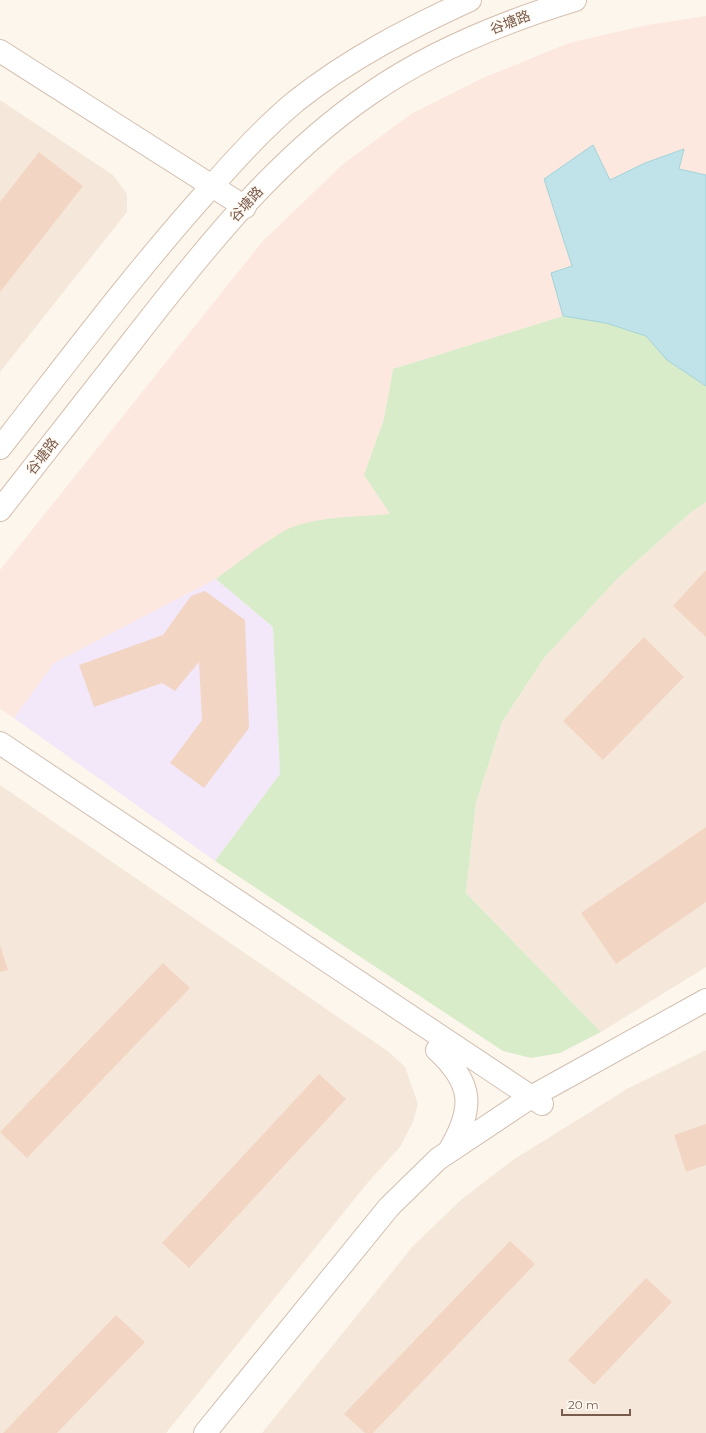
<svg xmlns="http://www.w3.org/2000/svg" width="706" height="1433" font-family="Montserrat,'Noto Sans SC',sans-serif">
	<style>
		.residential { fill: #f5e8da }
		.commercial { fill: #fde8e0 }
		.education { fill: #f3e8fa }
		.green { fill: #d8ecc9 }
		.water { fill: #bfe3e8; stroke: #a5d3da }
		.building { fill: #f3d5c3 }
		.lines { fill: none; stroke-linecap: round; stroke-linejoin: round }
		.tertiary-casing { stroke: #d1beb0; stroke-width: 24 }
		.secondary-casing { stroke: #d6c0b0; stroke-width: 24 }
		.tertiary { stroke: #fff; stroke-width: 22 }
		.secondary { stroke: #fff; stroke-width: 22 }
		.labels { text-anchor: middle; stroke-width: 3; stroke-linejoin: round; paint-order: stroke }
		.street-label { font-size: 14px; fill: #7a5c4d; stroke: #fffaf3 }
	</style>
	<rect width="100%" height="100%" fill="#fdf6ec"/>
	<path class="residential" d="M 0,100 L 113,175 L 127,194 L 127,212 L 0,372 Z
		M 706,502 L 706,967 L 601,1032 L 466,893 L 476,803 L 502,722 L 544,658 L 617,579 L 689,514 Z
		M 0,785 L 389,1052 L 405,1067 L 418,1104 L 413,1122 L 400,1147 L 369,1181 L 166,1433 L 0,1433 Z
		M 706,1050 L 706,1433 L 262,1433 L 413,1246 L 462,1199 L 513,1160 L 627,1089 Z"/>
	<path class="commercial" d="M 706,16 L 706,175 L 679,170 L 684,149 L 645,163 L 610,180 L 572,266 L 551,273 L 563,316 L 393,369 L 384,419 L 364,475 L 390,514 L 328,520 L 303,524 L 285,531 L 216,579 L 54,663 L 14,718 L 0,709 L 0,570 L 262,242 L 342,165 L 411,114 L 485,77 L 569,43 L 647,25 Z"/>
	<path class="education" d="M 216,579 L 273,627 L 280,774 L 215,861 L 14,718 L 54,663 Z"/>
	<path class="green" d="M 593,145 L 610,180 L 645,163 L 684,149 L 679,169 L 706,175 L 706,502 L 689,514 L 617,579 L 544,658 L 502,722 L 476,803 L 466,893 L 601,1032 L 560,1053 L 531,1058 L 503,1051 L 215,861 L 280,774 L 273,627 L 216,579 C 238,563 260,545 284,531 C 312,516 358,517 390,514 L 364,475 L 384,419 L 393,369 L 563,316 L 551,273 L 572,266 L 544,179 Z"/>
	<path class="water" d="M 593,145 L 610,180 L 645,163 L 684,149 L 679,169 L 706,175 L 706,386 L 667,360 L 646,336 L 606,323 L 563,316 L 551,273 L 572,266 L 544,179 Z"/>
	<path class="building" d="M 39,152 L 83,186 L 0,292 L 0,202 Z
		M 706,570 L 706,637 L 673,606 Z
		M 205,591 L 245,620 L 249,728 L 204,788 L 170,763 L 202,720 L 199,662 L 175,691 L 162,683 L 94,707 L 79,665 L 163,635 L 191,596 Z
		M 644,637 L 684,677 L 603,760 L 563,721 Z
		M 706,827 L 706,902 L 616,964 L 581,913 Z
		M 0,945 L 8,970 L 0,972 Z
		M 163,963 L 190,988 L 27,1158 L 0,1132 Z
		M 319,1074 L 346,1099 L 189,1268 L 162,1243 Z
		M 706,1124 L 706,1165 L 686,1172 L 674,1135 Z
		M 510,1241 L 535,1264 L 373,1433 L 365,1433 L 344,1414 Z
		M 646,1278 L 672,1302 L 594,1385 L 568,1360 Z
		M 116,1315 L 145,1342 L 57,1433 L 3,1433 Z"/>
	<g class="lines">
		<defs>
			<path id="tertiary" d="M 0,51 L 245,207
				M 0,743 L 542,1104
				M 437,1050 C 474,1084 474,1109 449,1151
				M 205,1433 L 389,1207 L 438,1159 L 531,1097 L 706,1000"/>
			<path id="secondary" d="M 0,448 C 69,360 137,269 212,186 C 238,156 266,126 296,101 C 349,59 409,28 470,0
				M 0,510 C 45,453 89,396 134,339 C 203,250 277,157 371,93 C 433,50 503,22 575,0"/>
		</defs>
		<use href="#tertiary" class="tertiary-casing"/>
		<use href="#secondary" class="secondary-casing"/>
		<use href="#tertiary" class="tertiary"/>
		<use href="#secondary" class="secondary"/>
	</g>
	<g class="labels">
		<g class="street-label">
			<text transform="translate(510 22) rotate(-21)" y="5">谷塘路</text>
			<text transform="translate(246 204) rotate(-48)" y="5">谷塘路</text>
			<text transform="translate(42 456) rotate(-52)" y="5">谷塘路</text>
		</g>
	</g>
	<path d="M562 1409v6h68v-6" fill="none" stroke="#7a5c4d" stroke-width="2"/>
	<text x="568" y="1409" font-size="12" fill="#7a5c4d" stroke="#fffaf3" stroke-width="3" paint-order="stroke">20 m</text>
</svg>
